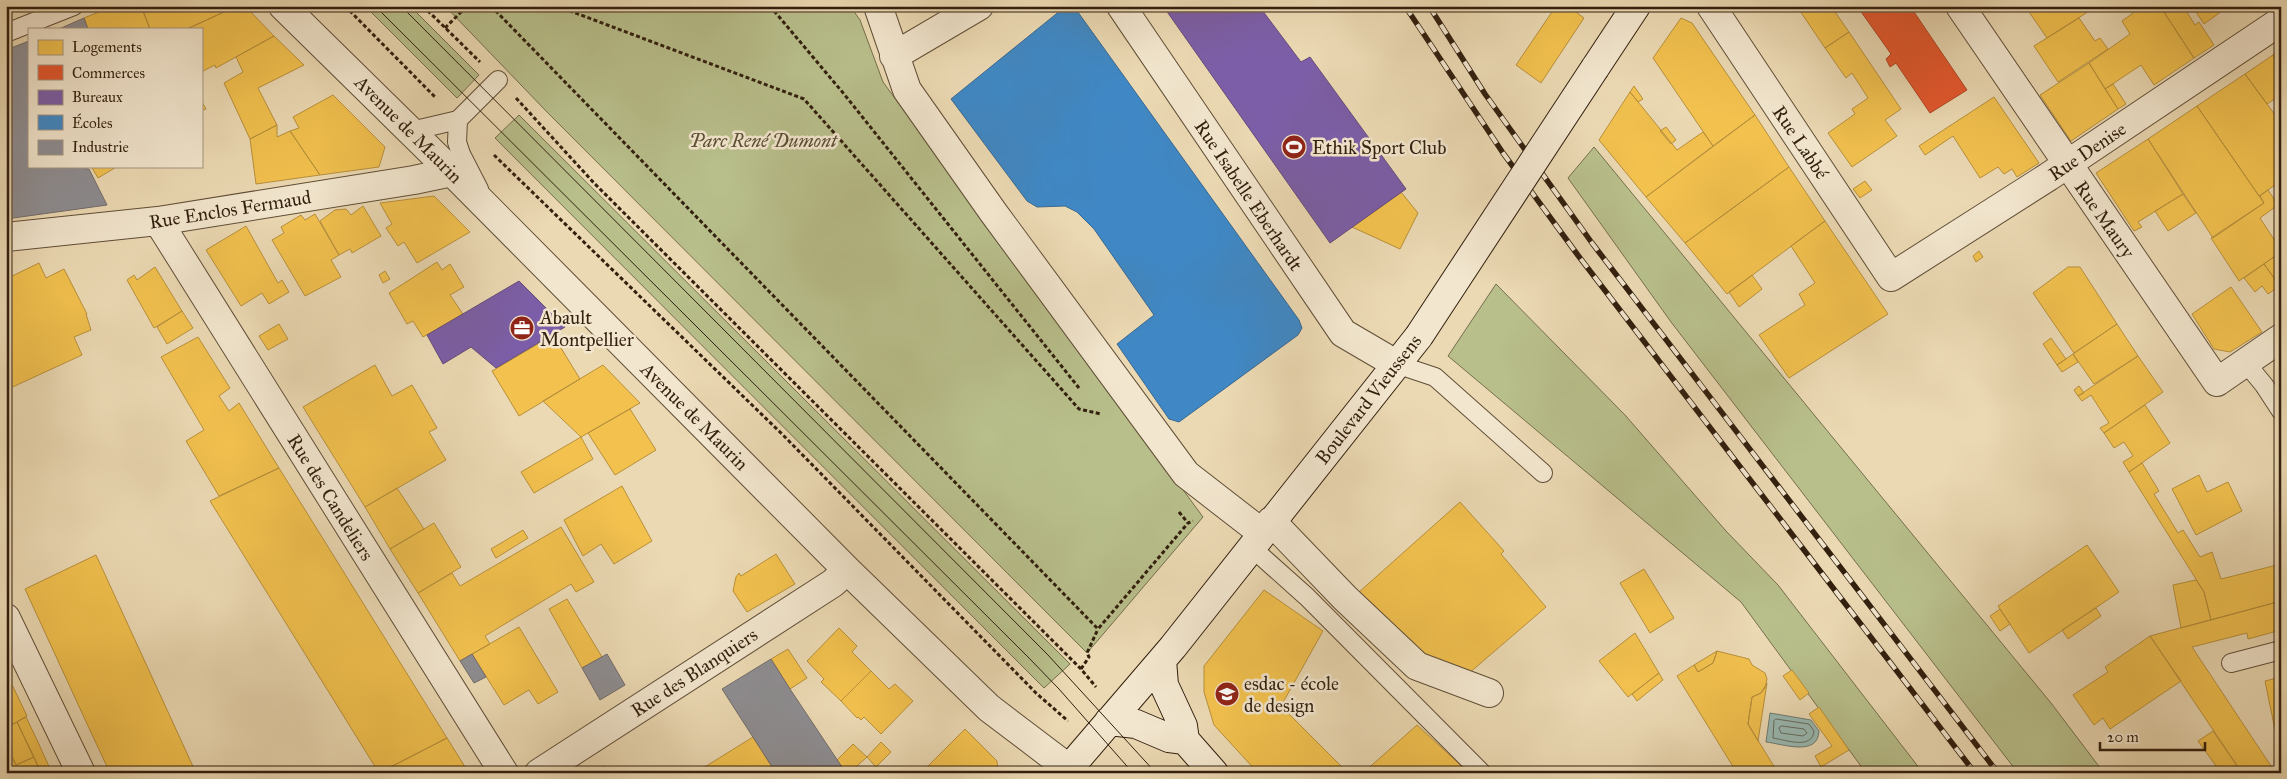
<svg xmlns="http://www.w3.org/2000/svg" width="2287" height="779" font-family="'IM FELL Great Primer',serif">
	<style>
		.green { fill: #b8bf8b; stroke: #756f4c }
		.water { fill: #99b9b2; stroke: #707b70 }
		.homes { fill: #f2c14e; stroke: #b8903b }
		.shops { fill: #e4572e; stroke: #af4624 }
		.offices { fill: #7b5ea7; stroke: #654b79 }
		.schools { fill: #3f88c5; stroke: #3b688e }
		.industry { fill: #8d8d92; stroke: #726c6a }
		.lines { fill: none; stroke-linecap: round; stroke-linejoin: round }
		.shore { stroke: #666c60; stroke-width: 1 }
		.lane-casing { stroke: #604e37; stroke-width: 20 }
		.street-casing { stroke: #604e37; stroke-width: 30 }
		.secondary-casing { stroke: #321f0e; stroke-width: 30 }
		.path { stroke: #321f0e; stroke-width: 3; stroke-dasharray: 4 2.5; stroke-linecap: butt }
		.lane { stroke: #f2e6ce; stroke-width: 18 }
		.street { stroke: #f2e6ce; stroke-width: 28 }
		.secondary { stroke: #f2e6ce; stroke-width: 28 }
		.tram { stroke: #321f0e; stroke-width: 1 }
		.rail-casing { stroke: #321f0e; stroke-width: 5.5 }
		.rail { stroke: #f2e6ce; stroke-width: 4; stroke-dasharray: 11; stroke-linecap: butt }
		.secondary-bridge-casing { stroke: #321f0e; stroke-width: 30; stroke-linecap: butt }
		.secondary-bridge { stroke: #f2e6ce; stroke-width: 28 }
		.labels { text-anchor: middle; stroke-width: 5; stroke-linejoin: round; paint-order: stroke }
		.street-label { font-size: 19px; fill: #321f0e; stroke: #f2e6ce }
		.park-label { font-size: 19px; font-style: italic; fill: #5a4f34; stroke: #f2e6ce }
		.poi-label { font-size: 19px; fill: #321f0e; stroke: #f2e6ce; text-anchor: start }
	</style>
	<rect width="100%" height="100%" fill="#ebd9b3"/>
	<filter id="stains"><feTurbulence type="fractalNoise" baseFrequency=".004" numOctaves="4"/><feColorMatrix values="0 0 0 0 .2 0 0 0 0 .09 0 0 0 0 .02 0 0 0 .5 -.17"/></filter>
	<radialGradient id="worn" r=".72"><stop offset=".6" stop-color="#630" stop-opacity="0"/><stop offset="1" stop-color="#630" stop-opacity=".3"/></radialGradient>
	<path class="green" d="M 365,6 L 410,6 L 479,75 L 457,98 Z
		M 445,6 L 850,6 L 860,20 L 883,82 L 1203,517 L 1087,653 L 547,112 Z
		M 519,115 L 1070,664 L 1044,688 L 495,138 Z
		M 1594,147 L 2051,703 L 2104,773 L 2018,773 L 1671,322 L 1568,178 Z
		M 1496,284 L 1625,415 L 1726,531 L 1778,585 L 1923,773 L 1866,773 L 1741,602 L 1448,356 Z"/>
	<path class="water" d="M 1770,713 L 1811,720 L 1819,731 C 1818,757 1783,744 1766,742 Z"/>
	<path class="homes" d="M 114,6 L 141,6 L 150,29 L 88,29 L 84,18 Z
		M 141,6 L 237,6 L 187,29 L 150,29 Z
		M 237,6 L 245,6 L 274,36 L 216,68 L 215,65 L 201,72 L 201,29 L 187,29 Z
		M 1556,6 L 1568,6 L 1584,18 L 1541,83 L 1516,65 Z
		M 1801,6 L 1831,6 L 1849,32 L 1825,48 L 1798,8 Z
		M 2025,6 L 2097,6 L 2047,38 Z
		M 2143,6 L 2160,6 L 2194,58 L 2154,85 L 2141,65 L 2105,89 L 2089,63 L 2130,34 L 2122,21 Z
		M 2160,6 L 2183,6 L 2195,25 L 2199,22 L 2214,45 L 2194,58 Z
		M 2192,6 L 2229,6 L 2204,24 Z
		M 1681,18 L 1692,23 L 1755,115 L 1713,146 L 1653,58 Z
		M 2079,18 L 2095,41 L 2100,38 L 2108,49 L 2058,82 L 2034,46 Z
		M 1849,32 L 1901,109 L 1885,120 L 1897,136 L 1852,167 L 1828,133 L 1855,114 L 1852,109 L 1868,98 L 1852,73 L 1846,78 L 1825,48 Z
		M 274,36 L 304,65 L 258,88 L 277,125 L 250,139 L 224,83 L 243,72 L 236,57 Z
		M 2281,50 L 2281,66 L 2273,55 Z
		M 2273,55 L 2281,66 L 2281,95 L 2267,104 L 2245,74 Z
		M 2089,63 L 2118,109 L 2071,141 L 2040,95 Z
		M 2245,74 L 2281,123 L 2281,181 L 2259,196 L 2197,106 Z
		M 2113,84 L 2126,104 L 2118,109 L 2105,89 Z
		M 1634,86 L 1643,99 L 1638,102 L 1630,92 Z
		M 1630,92 L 1677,150 L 1703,132 L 1713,146 L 1646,197 L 1599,140 Z
		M 333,95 L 385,147 L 379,167 L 320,175 L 290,131 L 299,128 L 293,117 Z
		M 1994,97 L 2039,163 L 2017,177 L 2012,169 L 2004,174 L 1998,167 L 1980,178 L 1953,136 L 1925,155 L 1919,146 Z
		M 201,100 L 206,109 L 201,111 Z
		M 2197,106 L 2264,203 L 2213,238 L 2148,139 Z
		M 1755,115 L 1789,167 L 1685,243 L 1646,197 Z
		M 277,125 L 277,137 L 290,131 L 320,175 L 256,184 L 250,139 Z
		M 1666,127 L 1676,140 L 1671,144 L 1660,131 Z
		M 2148,139 L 2183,194 L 2138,222 L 2142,227 L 2134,231 L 2096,173 Z
		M 91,166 L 118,166 L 98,178 Z
		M 1789,167 L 1825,221 L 1727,294 L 1685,243 Z
		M 1865,181 L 1872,190 L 1860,198 L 1853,189 Z
		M 2268,190 L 2278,205 L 2260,218 L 2277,244 L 2281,242 L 2281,252 L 2239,281 L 2211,238 L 2264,203 L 2260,196 Z
		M 1401,192 L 1418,213 L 1400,249 L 1352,227 Z
		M 2183,194 L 2196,213 L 2168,231 L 2155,211 Z
		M 434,196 L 470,232 L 417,263 L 404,242 L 398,246 L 386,228 L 392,224 L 380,203 Z
		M 363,206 L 381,236 L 352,253 L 350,249 L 339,255 L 320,221 L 335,210 L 346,209 L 351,215 Z
		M 315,214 L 339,255 L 331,260 L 341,277 L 305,296 L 272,240 L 284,233 L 281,227 L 301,215 L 305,220 Z
		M 1825,221 L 1888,314 L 1789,378 L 1759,335 L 1805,305 L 1799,294 L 1815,283 L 1791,246 Z
		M 246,226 L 278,283 L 282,280 L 289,292 L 269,304 L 262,293 L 241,306 L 206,250 Z
		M 1979,251 L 1983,257 L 1976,262 L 1973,256 Z
		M 2281,252 L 2281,288 L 2264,264 Z
		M 437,262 L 442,270 L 450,264 L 464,287 L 450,295 L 463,314 L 423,337 L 413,321 L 407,324 L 389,293 Z
		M 39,263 L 46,278 L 64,269 L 87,314 L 86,314 L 91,330 L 74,337 L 82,355 L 6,390 L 6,279 Z
		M 2264,264 L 2280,286 L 2268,294 L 2262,286 L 2255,292 L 2244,278 Z
		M 155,267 L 182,311 L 154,328 L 127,280 L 134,275 L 137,280 Z
		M 2068,267 L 2080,267 L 2117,324 L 2074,353 L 2033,293 Z
		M 385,271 L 390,279 L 383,283 L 379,275 Z
		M 1752,275 L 1762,289 L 1739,307 L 1729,292 Z
		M 2231,287 L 2262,332 L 2230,352 L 2214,349 L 2192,314 Z
		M 182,311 L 193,328 L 167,344 L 157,327 Z
		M 279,324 L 288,339 L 268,350 L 259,336 Z
		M 2117,324 L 2138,356 L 2094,384 L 2073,354 Z
		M 553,335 L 580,379 L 519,416 L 492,371 Z
		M 198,337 L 230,388 L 219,396 L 229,411 L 239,403 L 279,468 L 219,496 L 186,441 L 204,430 L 161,357 Z
		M 2051,338 L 2066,359 L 2057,365 L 2043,344 Z
		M 2073,354 L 2078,362 L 2062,372 L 2057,365 Z
		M 2138,356 L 2163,392 L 2104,433 L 2100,428 L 2109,423 L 2091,395 L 2082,401 L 2078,396 Z
		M 375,365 L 392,396 L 412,385 L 437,428 L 429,432 L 446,460 L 365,507 L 303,407 Z
		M 603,365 L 640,403 L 581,437 L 543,401 Z
		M 2079,386 L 2084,393 L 2078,396 L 2074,390 Z
		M 2145,405 L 2170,443 L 2129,472 L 2123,462 L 2133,456 L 2124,442 L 2114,448 L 2104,433 Z
		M 630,409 L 656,450 L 615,475 L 588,433 Z
		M 581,437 L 593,459 L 534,493 L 521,472 Z
		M 2142,463 L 2159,491 L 2154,494 L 2178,533 L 2183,530 L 2200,557 L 2212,552 L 2221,579 L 2281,564 L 2281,601 L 2211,620 L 2204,592 L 2129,472 Z
		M 279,468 L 447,738 L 379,773 L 210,501 Z
		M 2199,475 L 2207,492 L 2228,482 L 2242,511 L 2196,535 L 2172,489 Z
		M 622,486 L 652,541 L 614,564 L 601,544 L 583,556 L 564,520 Z
		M 397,488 L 424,529 L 390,549 L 365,507 Z
		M 1460,502 L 1504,551 L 1501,554 L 1546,607 L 1468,674 L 1418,657 L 1358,593 Z
		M 434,523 L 461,567 L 418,593 L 390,549 Z
		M 561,527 L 594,582 L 576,592 L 571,584 L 485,636 L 490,644 L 460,661 L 418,593 L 452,573 L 460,586 Z
		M 523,530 L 528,538 L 496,558 L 491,549 Z
		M 2087,545 L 2119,592 L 2029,653 L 1998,606 Z
		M 776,554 L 795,584 L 747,612 L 733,591 L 736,577 L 739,573 L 741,576 Z
		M 96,555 L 196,773 L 110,773 L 88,726 L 25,589 Z
		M 1644,569 L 1674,618 L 1650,633 L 1620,583 Z
		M 2196,580 L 2204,592 L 2211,620 L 2181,628 L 2173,585 Z
		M 1264,590 L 1323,631 L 1281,706 L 1348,773 L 1258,773 L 1214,725 L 1204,692 L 1204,666 Z
		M 567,599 L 602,657 L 582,668 L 549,609 Z
		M 2281,601 L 2281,630 L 2248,639 L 2247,633 L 2192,647 L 2273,769 L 2268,773 L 2242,773 L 2150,636 Z
		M 2096,608 L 2101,616 L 2068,639 L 2062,630 Z
		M 2000,609 L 2010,624 L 2000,631 L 1990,616 Z
		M 519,627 L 558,692 L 538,704 L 529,690 L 504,705 L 472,654 Z
		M 839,628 L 857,646 L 852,652 L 871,671 L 841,701 L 821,682 L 824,679 L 807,661 Z
		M 1635,633 L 1659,673 L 1628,697 L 1599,661 Z
		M 2150,636 L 2181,681 L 2110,729 L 2103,718 L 2094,725 L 2073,695 L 2108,672 L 2105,667 Z
		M 788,649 L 807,678 L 790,689 L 771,659 Z
		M 1717,651 L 1749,659 L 1752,665 L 1765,673 L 1767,679 L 1765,688 L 1761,693 L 1752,697 L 1748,724 L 1778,773 L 1737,773 L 1677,676 L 1694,665 L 1698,672 L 1713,663 Z
		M 1717,651 L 1713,663 L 1698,672 L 1694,665 Z
		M 1792,670 L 1809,693 L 1800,700 L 1783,676 Z
		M 871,671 L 889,689 L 895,684 L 913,701 L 881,734 L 864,717 L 861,720 L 858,717 L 857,718 L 841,701 Z
		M 6,672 L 27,716 L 6,728 Z
		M 1659,673 L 1663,680 L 1637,701 L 1632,694 Z
		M 2281,677 L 2281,728 L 2275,730 L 2265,681 Z
		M 1767,683 L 1758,741 L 1748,724 L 1752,697 L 1761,693 Z
		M 1819,707 L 1849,750 L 1821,767 L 1815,756 L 1832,746 L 1809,714 Z
		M 26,717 L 37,740 L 52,773 L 41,773 L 17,722 Z
		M 17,722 L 34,757 L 16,765 L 6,744 L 6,728 Z
		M 1417,725 L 1465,769 L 1461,773 L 1363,773 Z
		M 965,729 L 997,761 L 998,773 L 932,773 L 927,767 Z
		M 2213,731 L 2242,773 L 2221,773 L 2198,741 Z
		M 753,737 L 776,773 L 695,773 Z
		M 447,738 L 467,770 L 466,773 L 379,773 Z
		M 881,742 L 891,752 L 876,767 L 867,757 Z
		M 6,744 L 16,765 L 34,757 L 41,773 L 6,773 Z
		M 853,744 L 867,757 L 849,773 L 846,773 L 837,760 Z
		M 604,766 L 608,773 L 594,773 Z"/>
	<path class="shops" d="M 1857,6 L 1910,6 L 1967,90 L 1930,113 L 1896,63 L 1890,67 L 1886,59 L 1891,54 Z"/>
	<path class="offices" d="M 1163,6 L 1259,6 L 1301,62 L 1310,57 L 1406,189 L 1330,243 Z
		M 519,281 L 565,327 L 496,368 L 471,347 L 443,364 L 427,335 Z"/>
	<path class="schools" d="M 1066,6 L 1075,8 L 1299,320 L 1302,328 L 1298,335 L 1179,422 L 1169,419 L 1117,344 L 1154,315 L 1094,229 L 1077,212 L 1065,206 L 1037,207 L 1027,201 L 951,99 Z"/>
	<path class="industry" d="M 84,18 L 88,29 L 59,29 Z
		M 29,41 L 29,166 L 85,166 L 86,169 L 89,169 L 107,205 L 6,219 L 6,50 Z
		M 472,654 L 486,677 L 474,683 L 460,661 Z
		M 607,654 L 625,685 L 600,700 L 582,668 Z
		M 771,659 L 790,689 L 846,773 L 776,773 L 722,689 Z"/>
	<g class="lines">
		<path class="shore" d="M 1776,719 L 1809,724 L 1814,731 C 1812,750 1786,740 1773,738 L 1774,721 Z
			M 1782,726 L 1804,729 L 1807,733 L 1803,736 L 1781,733 L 1779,728 Z"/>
		<defs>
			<path id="lane" d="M 6,33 L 74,6
				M 458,120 L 457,142 L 461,154 L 479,189
				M 411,131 L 458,120 L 498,80
				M 2245,362 L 2264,385 L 2281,411
				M 1396,364 L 1435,377 L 1543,473
				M 1251,547 L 1307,597 L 1482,773
				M 2231,663 L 2281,650"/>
			<path id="street" d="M 283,6 L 452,172 L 847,570 L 989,708 L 1068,768
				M 878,6 L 907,90 L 993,212 L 1186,474 L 1262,533
				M 1121,6 L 1343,333 L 1396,364
				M 1711,6 L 1891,277 L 2048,177 L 2281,21
				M 1960,6 L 2217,382 L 2281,338
				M 894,56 L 979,6
				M 158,221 L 504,773
				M 6,237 L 158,221 L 414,180 L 452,172
				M 1271,521 L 1345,598 L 1417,666 L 1489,693
				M 6,618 L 81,773
				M 539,773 L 833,583 L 847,570"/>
			<path id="secondary" d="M 1595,68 L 1636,6
				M 1162,660 L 1164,685 L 1183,726 L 1185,740 L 1214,773
				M 1109,721 L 1136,724 L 1169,738 L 1185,740
				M 1065,773 L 1173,647 L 1419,336"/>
		</defs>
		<use href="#lane" class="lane-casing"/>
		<use href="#street" class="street-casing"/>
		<use href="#secondary" class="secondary-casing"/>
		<path class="path" d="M 345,6 L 436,98
			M 423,6 L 480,62
			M 491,6 L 1098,629 L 1188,523 L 1193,521
			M 557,6 L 804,99 L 1079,409 L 1101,414
			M 770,6 L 844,94 L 1079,388
			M 445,28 L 467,6
			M 516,98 L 594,183 L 1081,669 L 1096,687
			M 494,155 L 783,435 L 1036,693 L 1068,721
			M 1179,512 L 1188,523
			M 1081,669 L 1089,657 L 1087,653 L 1098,629"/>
		<use href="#lane" class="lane"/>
		<use href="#street" class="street"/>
		<use href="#secondary" class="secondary"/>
		<path class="tram" d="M 375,6 L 1028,657 L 1059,689 L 1133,773
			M 401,6 L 1048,655 L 1156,773"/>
		<defs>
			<path id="rail" d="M 1405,6 L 1503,153 L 1577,254 L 1975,773
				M 1429,6 L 1485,94 L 1592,243 L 1998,773"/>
		</defs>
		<use href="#rail" class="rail-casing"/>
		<use href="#rail" class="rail"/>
		<defs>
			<path id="secondary-bridge" d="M 1419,336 L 1595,68"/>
		</defs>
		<use href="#secondary-bridge" class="secondary-bridge-casing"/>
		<use href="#secondary-bridge" class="secondary-bridge"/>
	</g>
	<defs>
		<symbol id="stadium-disc" viewBox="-11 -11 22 22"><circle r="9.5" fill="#8f2418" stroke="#f2e6ce"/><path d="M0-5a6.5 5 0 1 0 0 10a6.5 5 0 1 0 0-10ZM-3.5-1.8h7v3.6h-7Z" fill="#fff"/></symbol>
		<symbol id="office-disc" viewBox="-11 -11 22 22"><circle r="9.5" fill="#8f2418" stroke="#f2e6ce"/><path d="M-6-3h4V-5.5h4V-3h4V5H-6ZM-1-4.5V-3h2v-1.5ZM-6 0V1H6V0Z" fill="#fff"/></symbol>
		<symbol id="university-disc" viewBox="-11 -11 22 22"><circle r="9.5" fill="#8f2418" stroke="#f2e6ce"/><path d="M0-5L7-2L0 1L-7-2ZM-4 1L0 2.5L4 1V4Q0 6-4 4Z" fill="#fff"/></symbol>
	</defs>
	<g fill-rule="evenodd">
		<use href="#stadium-disc" x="1280" y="133" width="28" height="28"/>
		<use href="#office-disc" x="508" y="314" width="28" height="28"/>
		<use href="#university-disc" x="1213" y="680" width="28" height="28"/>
	</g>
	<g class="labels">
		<g class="street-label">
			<text transform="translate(409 129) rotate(45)" y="7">Avenue de Maurin</text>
			<text transform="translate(1801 142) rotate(56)" y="7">Rue Labbé</text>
			<text transform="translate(2087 151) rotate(-34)" y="7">Rue Denise</text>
			<text transform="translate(1249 195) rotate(56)" y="7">Rue Isabelle Eberhardt</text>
			<text transform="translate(230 209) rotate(-9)" y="7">Rue Enclos Fermaud</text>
			<text transform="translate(2105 219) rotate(55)" y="7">Rue Maury</text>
			<text transform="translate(1368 399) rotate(-52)" y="7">Boulevard Vieussens</text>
			<text transform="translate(695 416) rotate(45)" y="7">Avenue de Maurin</text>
			<text transform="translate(331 497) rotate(58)" y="7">Rue des Candeliers</text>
			<text transform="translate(694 672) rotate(-33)" y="7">Rue des Blanquiers</text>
		</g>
		<g class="park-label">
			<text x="763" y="147">Parc René Dumont</text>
		</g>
		<g class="poi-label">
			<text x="1312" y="154">Ethik Sport Club</text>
			<text x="540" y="324">Abault<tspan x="540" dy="22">Montpellier</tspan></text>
			<text x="1244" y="690">esdac - école<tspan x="1244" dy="22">de design</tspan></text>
		</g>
	</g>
	<rect width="2287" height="779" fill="none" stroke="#ebd9b3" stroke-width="25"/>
	<rect x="8" y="8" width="2272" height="764" fill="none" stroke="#321f0e" stroke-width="2.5"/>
	<rect x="12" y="12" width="2262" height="754" fill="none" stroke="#321f0e"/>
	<rect x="28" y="28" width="175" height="140" fill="#f2e6ce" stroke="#a59681"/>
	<rect x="38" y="40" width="25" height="15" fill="#f2c14e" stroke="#a59681"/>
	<text x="72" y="52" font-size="15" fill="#321f0e">Logements</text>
	<rect x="38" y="65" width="25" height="15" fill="#e4572e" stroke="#a59681"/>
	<text x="72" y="78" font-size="15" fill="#321f0e">Commerces</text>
	<rect x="38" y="90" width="25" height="15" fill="#7b5ea7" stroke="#a59681"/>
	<text x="72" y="102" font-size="15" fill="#321f0e">Bureaux</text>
	<rect x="38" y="115" width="25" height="15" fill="#3f88c5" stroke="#a59681"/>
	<text x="72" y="128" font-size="15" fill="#321f0e">Écoles</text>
	<rect x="38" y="140" width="25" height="15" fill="#8d8d92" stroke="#a59681"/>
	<text x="72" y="152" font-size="15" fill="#321f0e">Industrie</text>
	<path d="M2100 742v8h105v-8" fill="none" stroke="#321f0e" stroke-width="2.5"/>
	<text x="2107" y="742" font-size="15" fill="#321f0e" stroke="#f2e6ce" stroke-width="4" paint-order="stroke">20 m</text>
	<rect width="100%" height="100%" filter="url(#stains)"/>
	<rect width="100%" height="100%" fill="url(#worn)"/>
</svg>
